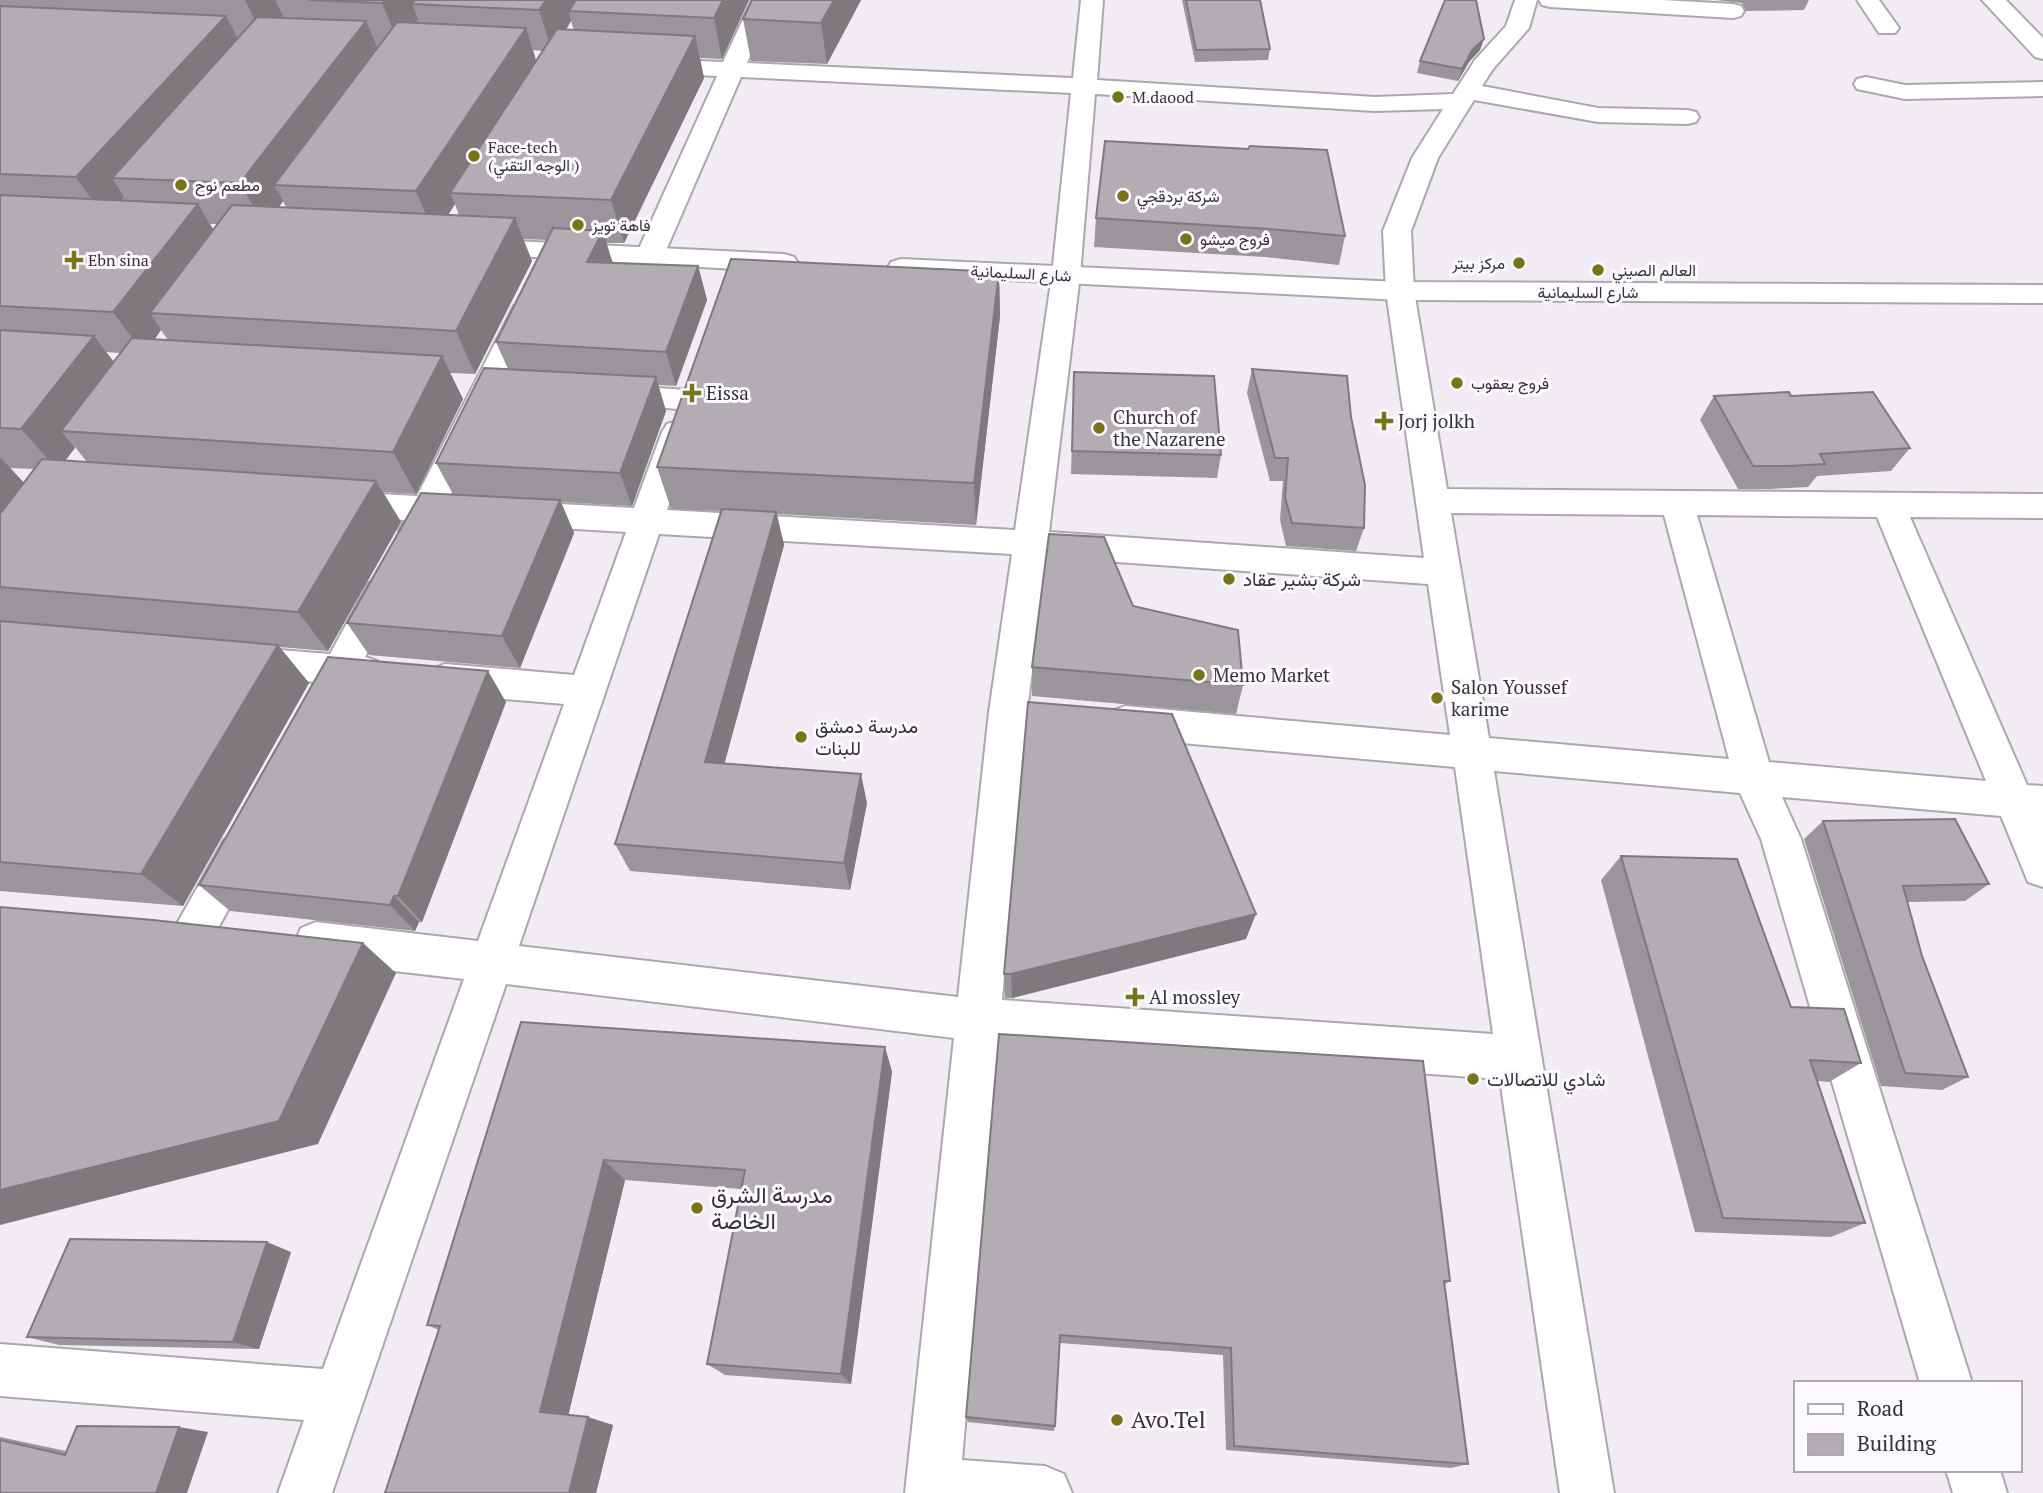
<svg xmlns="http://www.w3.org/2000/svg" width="2043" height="1493" font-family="'PT Serif',Vazirmatn,serif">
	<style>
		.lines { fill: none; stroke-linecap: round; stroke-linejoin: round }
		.street-casing { stroke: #aca7ae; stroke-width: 4 }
		.secondary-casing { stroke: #aca7ae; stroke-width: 4 }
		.street { fill: #fff; fill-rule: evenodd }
		.secondary { fill: #fff; fill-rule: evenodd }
		.wall { fill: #99959a; fill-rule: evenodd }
		.shaded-wall { fill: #7d797d }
		.building { fill: #b2adb3; stroke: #7d797d; stroke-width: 2 }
		.poi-dot { fill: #777419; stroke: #fdfaff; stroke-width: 2.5 }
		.labels { text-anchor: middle; stroke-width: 6; stroke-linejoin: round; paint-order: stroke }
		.far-poi-label { font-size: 16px; fill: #343234; stroke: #fdfaff; text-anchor: start }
		.far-street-label { font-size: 16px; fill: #343234; stroke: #fdfaff }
		.poi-label { font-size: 19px; fill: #343234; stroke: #fdfaff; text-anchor: start }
		.near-poi-label { font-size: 23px; fill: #343234; stroke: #fdfaff; text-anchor: start }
	</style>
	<rect width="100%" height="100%" fill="#f1ecf3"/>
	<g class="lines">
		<defs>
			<path id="street" d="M 752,0 L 774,0 L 747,63 L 1073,78 L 1081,0 L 1103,0 L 1097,80 L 1375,97 L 1453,94 L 1475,60 L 1506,26 L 1515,0 L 1537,0 L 1529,28 L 1493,69 L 1482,86 L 1598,108 L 1687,110 L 1696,112 L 1699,117 L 1696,122 L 1687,124 L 1598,122 L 1474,100 L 1438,158 L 1411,231 L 1414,291 L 1447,489 L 2043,494 L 2043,518 L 1910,517 L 2027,785 L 2043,786 L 2043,887 L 2028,882 L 2001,816 L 1782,797 L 1801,839 L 1972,1383 L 1920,1383 L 1761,839 L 1740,793 L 1494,771 L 1614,1493 L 1560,1493 L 1500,1079 L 998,1043 L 962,1460 L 1045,1466 L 1064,1474 L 1072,1493 L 905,1493 L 954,1038 L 506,984 L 332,1493 L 278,1493 L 304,1420 L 0,1396 L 0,1344 L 323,1369 L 464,979 L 316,962 L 301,956 L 295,942 L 301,928 L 316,922 L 478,941 L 564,704 L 445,694 L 432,689 L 426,679 L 432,669 L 445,664 L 574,675 L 626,532 L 438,521 L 428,540 L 416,543 L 404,540 L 399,531 L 405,520 L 341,516 L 329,512 L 324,504 L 329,496 L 341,492 L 417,496 L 514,306 L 524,303 L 534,306 L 539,312 L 449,498 L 634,508 L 662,432 L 667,424 L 678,421 L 689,424 L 694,432 L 667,510 L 1015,530 L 1052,275 L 1071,93 L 741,77 L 664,255 L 660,261 L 650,263 L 640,261 L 636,255 L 717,76 L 648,73 L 640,71 L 636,66 L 640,61 L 648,59 L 723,62 ZM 1095,94 L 1375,111 L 1443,109 L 1412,158 L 1383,231 L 1386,291 L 1424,558 L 1049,532 L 1080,275 ZM 1451,513 L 1664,515 L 1729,759 L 1489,738 ZM 1697,515 L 1877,517 L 1986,781 L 1769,762 ZM 659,534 L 1012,554 L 989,712 L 958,997 L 519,946 ZM 1046,557 L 1428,584 L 1450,735 L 1125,706 L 1112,711 L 1106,722 L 1112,733 L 1125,738 L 1455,767 L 1493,1034 L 1002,1000 L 1027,712 Z
				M 1539,0 L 1663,0 L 1733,4 L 1741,6 L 1744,11 L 1741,16 L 1733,18 L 1550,7 L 1542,5 Z
				M 1857,0 L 1879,0 L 1899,28 L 1895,33 L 1879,33 Z
				M 1982,0 L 2006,0 L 2043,38 L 2043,59 L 2035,57 Z
				M 1866,77 L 1905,85 L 2043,82 L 2043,96 L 1905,99 L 1857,89 L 1854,84 L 1857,79 Z
				M 610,385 L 689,390 L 700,393 L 705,400 L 700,407 L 689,410 L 599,402 L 595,395 L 599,388 Z
				M 381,579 L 393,583 L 399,592 L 365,657 L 377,661 L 382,671 L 377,681 L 364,686 L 351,685 L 336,714 L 323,718 L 310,714 L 304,703 L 315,682 L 243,675 L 230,671 L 225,661 L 230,651 L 243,647 L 330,654 L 369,583 Z
				M 238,835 L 252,840 L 258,853 L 252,866 L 210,943 L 195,948 L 180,943 L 174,929 L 224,840 Z
				M 1946,1470 L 2000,1470 L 2007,1493 L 1953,1493 Z"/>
			<path id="secondary" d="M 474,239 L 784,254 L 794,257 L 798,263 L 794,269 L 784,272 L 464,253 L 460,247 L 464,241 Z
				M 901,259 L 1400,282 L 2043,285 L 2043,303 L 1400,300 L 891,274 L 887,268 L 891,262 Z"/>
		</defs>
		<use href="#street" class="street-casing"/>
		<use href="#secondary" class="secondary-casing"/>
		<use href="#street" class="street"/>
		<use href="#secondary" class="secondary"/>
	</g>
	<path class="wall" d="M 0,0 L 749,0 L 722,59 L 700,58 L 704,78 L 624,243 L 606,243 L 613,263 L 698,266 L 707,300 L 676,386 L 658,385 L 666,411 L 632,506 L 561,502 L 574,533 L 520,668 L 369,655 L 347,623 L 453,494 L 436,463 L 508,369 L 496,342 L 547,240 L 523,239 L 532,261 L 475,374 L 450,373 L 463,399 L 416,494 L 383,492 L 401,522 L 328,651 L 279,647 L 309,683 L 183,906 L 0,891 ZM 571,21 L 574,30 L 566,30 ZM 533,50 L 543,51 L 536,61 ZM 283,201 L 286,207 L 279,207 ZM 455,204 L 459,215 L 448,215 ZM 210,224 L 217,224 L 213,229 ZM 161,330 L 168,340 L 155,339 ZM 106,352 L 120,353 L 114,362 ZM 75,447 L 87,462 L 65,461 ZM 10,468 L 34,469 L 24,483 Z
		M 752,0 L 861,0 L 827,64 L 751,61 L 743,19 Z
		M 1182,0 L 1260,0 L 1270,49 L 1268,60 L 1195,62 Z
		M 1715,0 L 1714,0 L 1809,0 L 1804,10 L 1746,11 L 1742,3 Z
		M 1480,50 L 1469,62 L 1458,81 L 1417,73 L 1420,61 Z
		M 1105,141 L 1345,236 L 1339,265 L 1265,257 L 1094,247 L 1096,218 Z
		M 999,272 L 1000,316 L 976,525 L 777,514 L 784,545 L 724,764 L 867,803 L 850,890 L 630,871 L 615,844 L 721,511 L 671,509 L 657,467 Z
		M 1252,369 L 1351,417 L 1364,528 L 1356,551 L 1286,546 L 1280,520 L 1283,481 L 1270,481 L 1247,393 Z
		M 1074,372 L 1221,455 L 1217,478 L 1071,474 Z
		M 1714,396 L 1791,396 L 1910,448 L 1891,471 L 1817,476 L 1808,487 L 1770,489 L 1738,489 L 1700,420 Z
		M 1133,606 L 1243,685 L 1236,714 L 1032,696 L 1032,667 Z
		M 506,702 L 422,922 L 419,922 L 415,931 L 230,911 L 199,885 Z
		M 1823,821 L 1989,884 L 1965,901 L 1908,902 L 1922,956 L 1968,1077 L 1942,1090 L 1881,1086 L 1804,839 Z
		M 1621,856 L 1791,1007 L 1861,1063 L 1829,1082 L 1818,1081 L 1865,1223 L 1831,1237 L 1695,1232 L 1601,880 Z
		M 1246,939 L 1012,998 L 1005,998 L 1004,974 Z
		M 521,1022 L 885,1047 L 892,1072 L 851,1384 L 725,1375 L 707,1364 L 741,1189 L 625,1180 L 568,1415 L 613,1425 L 596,1493 L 439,1330 L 427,1325 Z
		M 999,1034 L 1450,1281 L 1444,1285 L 1468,1464 L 1451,1468 L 1226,1450 L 1223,1355 L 1060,1343 L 1055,1426 L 1054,1431 L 968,1422 L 966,1417 Z
		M 291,1252 L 259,1349 L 59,1345 L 27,1337 Z
		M 208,1432 L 0,1493 L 0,1437 L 66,1451 Z"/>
	<path class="shaded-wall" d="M 245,0 L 275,0 L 283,16 L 264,38 Z
		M 384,0 L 432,0 L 412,4 L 418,19 L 399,44 L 382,3 Z
		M 546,0 L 585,0 L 569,11 L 571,21 L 552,51 L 539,10 Z
		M 723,0 L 749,0 L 722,59 L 714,18 Z
		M 834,0 L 861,0 L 827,64 L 821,23 Z
		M 226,16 L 247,57 L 112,178 L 124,197 L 105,219 L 76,177 Z
		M 366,21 L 384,63 L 274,185 L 283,201 L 265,227 L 240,183 Z
		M 526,28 L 539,70 L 450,193 L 455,204 L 435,235 L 416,191 Z
		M 695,36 L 704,78 L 624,243 L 611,200 Z
		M 1484,39 L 1480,50 L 1469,62 L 1458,81 L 1462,69 L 1472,50 Z
		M 198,204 L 223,246 L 150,313 L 161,330 L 144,354 L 113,312 Z
		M 515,218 L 532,261 L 475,374 L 456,331 Z
		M 603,231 L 613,265 L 587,262 Z
		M 698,266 L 707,300 L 676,386 L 666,352 Z
		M 999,272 L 1000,316 L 976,525 L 974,483 Z
		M 94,336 L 126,378 L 61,431 L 75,448 L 58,470 L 21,429 Z
		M 442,356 L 463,399 L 416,494 L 393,452 Z
		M 656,377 L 666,411 L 632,506 L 620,473 Z
		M 0,457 L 38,498 L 0,549 Z
		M 376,481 L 401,522 L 328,651 L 298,612 Z
		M 560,500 L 574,533 L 520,668 L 502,636 Z
		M 776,512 L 784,545 L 717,791 L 705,762 Z
		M 278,645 L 309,683 L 183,906 L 141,874 Z
		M 488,671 L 506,702 L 422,922 L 398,896 Z
		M 861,774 L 867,803 L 850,890 L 844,863 Z
		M 394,896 L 419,922 L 415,931 L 390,905 Z
		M 1256,914 L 1246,939 L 1012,998 L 1011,974 Z
		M 363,943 L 396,973 L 318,1144 L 0,1225 L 0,1190 Z
		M 885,1047 L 892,1072 L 851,1384 L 841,1374 Z
		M 604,1160 L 625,1180 L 567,1421 L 540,1412 Z
		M 267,1242 L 291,1252 L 259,1349 L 233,1342 Z
		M 588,1417 L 613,1425 L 596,1493 L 569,1493 Z
		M 179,1427 L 208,1432 L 187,1493 L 156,1493 Z"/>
	<path class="building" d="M 309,0 L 384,0 L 382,3 Z
		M 415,0 L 546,0 L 539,10 L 412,4 Z
		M 576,0 L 723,0 L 714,18 L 569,11 Z
		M 752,0 L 834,0 L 821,23 L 743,19 Z
		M 1186,0 L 1260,0 L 1270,49 L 1196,50 Z
		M 1445,0 L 1476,0 L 1484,39 L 1472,50 L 1462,69 L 1420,61 Z
		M 0,6 L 226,16 L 76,177 L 0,174 Z
		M 257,17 L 366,21 L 240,183 L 112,178 Z
		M 397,22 L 526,28 L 416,191 L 274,185 Z
		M 557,29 L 695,36 L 611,200 L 450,193 Z
		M 1105,141 L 1248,149 L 1250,146 L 1327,150 L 1345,236 L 1270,229 L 1096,218 Z
		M 0,195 L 198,204 L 113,312 L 0,306 Z
		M 232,205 L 515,218 L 456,331 L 150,313 Z
		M 553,228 L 603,231 L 587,262 L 698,266 L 666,352 L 496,342 Z
		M 731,259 L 999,272 L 974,483 L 657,467 Z
		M 0,330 L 94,336 L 21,429 L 0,428 Z
		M 132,338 L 442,356 L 393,452 L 61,431 Z
		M 484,368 L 656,377 L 620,473 L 436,463 Z
		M 1252,369 L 1347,376 L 1351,417 L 1365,485 L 1364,528 L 1292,523 L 1285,497 L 1288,458 L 1275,458 Z
		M 1074,372 L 1214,376 L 1221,455 L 1072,451 Z
		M 1789,392 L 1791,396 L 1873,392 L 1910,448 L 1820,454 L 1825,464 L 1787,466 L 1753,466 L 1714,396 Z
		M 42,459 L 376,481 L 298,612 L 0,587 L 0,514 Z
		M 421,493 L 560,500 L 502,636 L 347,623 Z
		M 722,509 L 776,512 L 705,762 L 861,774 L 844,863 L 615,844 Z
		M 1049,534 L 1104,537 L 1133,606 L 1238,630 L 1243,685 L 1032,667 Z
		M 0,621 L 278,645 L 141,874 L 0,862 Z
		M 328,657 L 488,671 L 398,896 L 394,896 L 390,905 L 199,885 Z
		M 1028,702 L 1172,714 L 1256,914 L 1011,974 L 1004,974 Z
		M 1955,819 L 1989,884 L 1903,886 L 1922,956 L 1968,1077 L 1905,1073 L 1823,821 Z
		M 1621,856 L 1737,859 L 1791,1007 L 1844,1009 L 1861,1063 L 1810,1060 L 1865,1223 L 1723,1218 Z
		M 0,907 L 153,920 L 363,943 L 279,1121 L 0,1190 Z
		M 521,1022 L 885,1047 L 841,1374 L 707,1364 L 745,1170 L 604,1160 L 540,1412 L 588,1417 L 569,1493 L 385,1493 L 440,1326 L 427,1325 Z
		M 999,1034 L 1423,1061 L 1450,1281 L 1444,1281 L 1468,1464 L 1234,1446 L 1231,1348 L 1060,1335 L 1055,1426 L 966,1417 Z
		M 70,1239 L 267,1242 L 233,1342 L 27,1337 Z
		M 77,1426 L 179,1427 L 156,1493 L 0,1493 L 0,1440 L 65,1455 Z"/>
	<g class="poi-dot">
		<circle cx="1118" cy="97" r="7"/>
		<circle cx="474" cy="156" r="7"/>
		<circle cx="181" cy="185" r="7"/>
		<circle cx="1123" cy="196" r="7"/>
		<circle cx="578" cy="225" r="7"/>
		<circle cx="1186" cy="239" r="7"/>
		<path d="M70.5 249.5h7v7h7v7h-7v7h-7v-7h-7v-7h7z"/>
		<circle cx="1519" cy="263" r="7"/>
		<circle cx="1598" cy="270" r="7"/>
		<circle cx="1457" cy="383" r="7"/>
		<path d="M688.5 382.5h7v7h7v7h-7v7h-7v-7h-7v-7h7z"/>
		<path d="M1380.5 410.5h7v7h7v7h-7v7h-7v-7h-7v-7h7z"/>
		<circle cx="1099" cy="428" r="7"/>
		<circle cx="1229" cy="579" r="7"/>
		<circle cx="1199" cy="675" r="7"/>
		<circle cx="1437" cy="698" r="7"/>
		<circle cx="801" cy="737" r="7"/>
		<path d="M1131.5 986.5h7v7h7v7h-7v7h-7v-7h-7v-7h7z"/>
		<circle cx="1473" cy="1079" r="7"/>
		<circle cx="697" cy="1208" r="7"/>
		<circle cx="1117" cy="1420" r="7"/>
	</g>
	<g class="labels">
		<g class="far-poi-label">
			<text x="1132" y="103">M.daood</text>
			<text x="488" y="153">Face-tech<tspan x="488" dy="18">(الوجه التقني )</tspan></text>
			<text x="195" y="191">مطعم نوح</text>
			<text x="1137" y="202">شركة بردقجي</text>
			<text x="592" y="231">فاهة تويز</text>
			<text x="1200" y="245">فروج ميشو</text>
			<text x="88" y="266">Ebn sina</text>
			<text x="1505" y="269" text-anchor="end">مركز بيتر</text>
			<text x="1612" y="276">العالم الصيني</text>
			<text x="1471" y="389">فروج يعقوب</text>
		</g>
		<g class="far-street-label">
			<text transform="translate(1021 273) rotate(3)" y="6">شارع السليمانية</text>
			<text x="1588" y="298">شارع السليمانية</text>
		</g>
		<g class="poi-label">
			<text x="706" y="400">Eissa</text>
			<text x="1113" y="424">Church of<tspan x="1113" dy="22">the Nazarene</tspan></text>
			<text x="1398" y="428">Jorj jolkh</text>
			<text x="1243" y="586">شركة بشير عقاد</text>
			<text x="1213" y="682">Memo Market</text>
			<text x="1451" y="694">Salon Youssef<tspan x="1451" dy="22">karime</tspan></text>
			<text x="815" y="733">مدرسة دمشق<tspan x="815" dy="22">للبنات</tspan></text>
			<text x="1149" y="1004">Al mossley</text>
			<text x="1487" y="1086">شادي للاتصالات</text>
		</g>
		<g class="near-poi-label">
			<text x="711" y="1203">مدرسة الشرق<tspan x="711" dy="26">الخاصة</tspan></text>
			<text x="1131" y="1428">Avo.Tel</text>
		</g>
	</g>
	<rect x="1794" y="1381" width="228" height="91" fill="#fdfaff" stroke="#adaaae" stroke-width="2"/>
	<rect x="1808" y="1404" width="35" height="10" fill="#ffffff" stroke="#adaaae" stroke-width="2"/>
	<text x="1857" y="1416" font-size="21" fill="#343234">Road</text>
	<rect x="1808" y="1434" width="35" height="21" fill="#b2adb3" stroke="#adaaae" stroke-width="2"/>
	<text x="1857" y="1451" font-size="21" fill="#343234">Building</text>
</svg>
